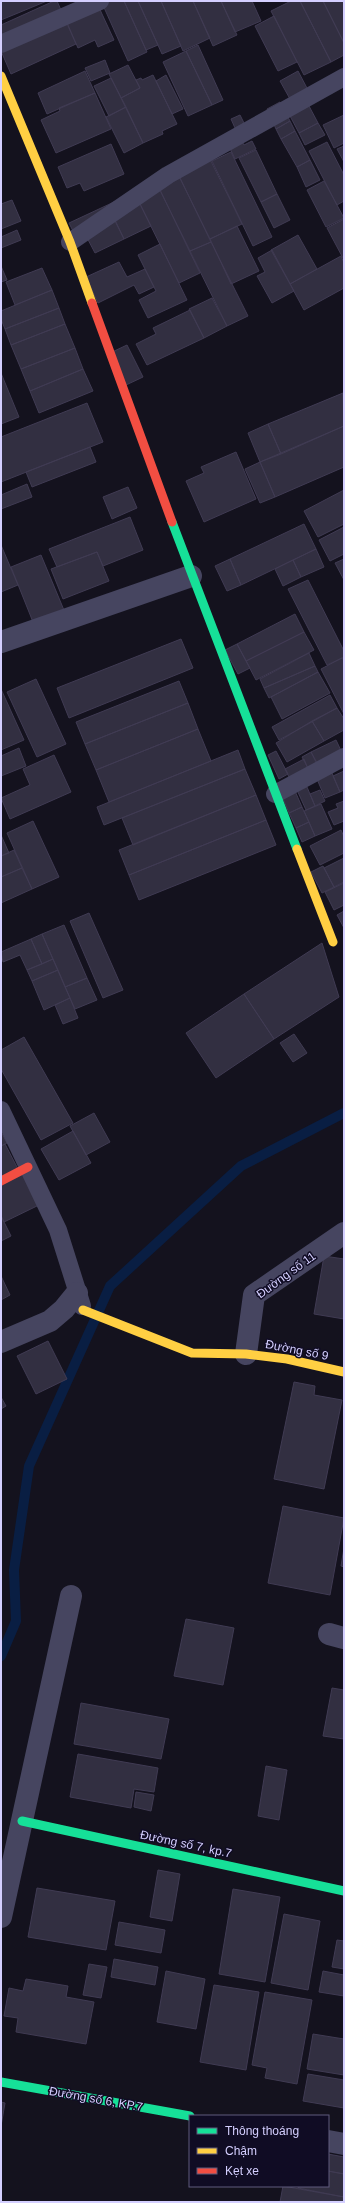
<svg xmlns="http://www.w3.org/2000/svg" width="345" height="2203" font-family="Arial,sans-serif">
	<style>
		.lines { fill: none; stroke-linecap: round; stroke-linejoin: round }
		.stream { stroke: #091e43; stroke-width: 10 }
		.building { fill: #322f41; stroke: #403b53 }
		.lane { stroke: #464560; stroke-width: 18 }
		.street { stroke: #464560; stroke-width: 22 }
		.fast { stroke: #16e098; stroke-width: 9 }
		.slow { stroke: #ffcf43; stroke-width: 9 }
		.jam { stroke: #f24e42; stroke-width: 9 }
		.labels { text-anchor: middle; stroke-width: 3; stroke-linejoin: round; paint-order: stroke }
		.street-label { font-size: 12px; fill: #d4cfff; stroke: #100c24 }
	</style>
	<rect width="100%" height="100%" fill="#14121e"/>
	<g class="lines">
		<path class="stream" d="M 1,1656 L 16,1621 L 14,1570 L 29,1466 L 110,1286 L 241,1166 L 344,1113"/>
	</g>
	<path class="building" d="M 1,1 L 47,1 L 1,20 Z
		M 54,1 L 57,1 L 76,44 L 11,74 L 1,51 L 1,25 Z
		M 96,1 L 114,40 L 98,47 L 95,40 L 78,48 L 61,9 Z
		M 106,1 L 124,1 L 147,52 L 128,61 L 102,3 Z
		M 124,1 L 138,1 L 158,45 L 146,50 Z
		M 138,1 L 161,1 L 181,46 L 162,54 Z
		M 161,1 L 193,1 L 210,38 L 183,51 Z
		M 193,1 L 221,1 L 237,35 L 213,46 Z
		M 221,1 L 252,1 L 261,21 L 235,32 Z
		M 291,1 L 300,1 L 331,62 L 304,75 L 271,11 Z
		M 300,1 L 323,1 L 344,43 L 344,55 L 331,62 Z
		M 323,1 L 344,1 L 344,43 Z
		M 274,16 L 297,62 L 278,71 L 255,26 Z
		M 198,45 L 223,100 L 212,105 L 186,51 Z
		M 186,51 L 212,105 L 188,116 L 163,62 Z
		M 105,60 L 110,73 L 91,81 L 85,68 Z
		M 128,65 L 140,88 L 121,98 L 109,74 Z
		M 85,71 L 95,93 L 47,114 L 38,93 Z
		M 298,71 L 308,90 L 290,99 L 280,81 Z
		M 153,75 L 177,124 L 162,131 L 163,134 L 143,143 L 121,98 L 140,88 L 136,80 L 141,78 L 142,80 Z
		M 166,75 L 183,109 L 172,114 L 156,81 Z
		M 111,78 L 126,107 L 109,116 L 94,86 Z
		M 95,93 L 111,129 L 56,153 L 41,120 L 60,111 L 59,108 Z
		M 280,102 L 290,121 L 276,129 L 267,109 Z
		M 309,106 L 318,123 L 299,133 L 290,116 Z
		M 126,107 L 143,143 L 124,153 L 106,117 Z
		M 240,115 L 244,123 L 235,128 L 231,119 Z
		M 344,115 L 344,143 L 334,148 L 323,125 Z
		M 290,121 L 295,131 L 281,139 L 276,129 Z
		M 318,123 L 325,135 L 305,145 L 299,133 Z
		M 295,131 L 310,160 L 297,167 L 281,139 Z
		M 239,136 L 244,145 L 252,141 L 256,149 L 235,159 L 227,142 Z
		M 327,142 L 344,175 L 344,201 L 337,205 L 309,151 Z
		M 111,144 L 124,174 L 84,191 L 80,183 L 67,188 L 58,167 Z
		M 344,146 L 344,162 L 337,149 Z
		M 256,150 L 277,194 L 261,202 L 239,158 Z
		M 206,151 L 242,224 L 210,239 L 174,166 Z
		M 231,152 L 272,237 L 253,246 L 212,161 Z
		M 310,160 L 320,180 L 306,187 L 297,167 Z
		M 180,178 L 211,242 L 190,251 L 159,188 Z
		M 324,181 L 344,218 L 326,227 L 307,190 Z
		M 159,188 L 200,273 L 179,283 L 139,202 Z
		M 277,194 L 290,220 L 274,228 L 261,202 Z
		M 12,200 L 21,221 L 1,229 L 1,204 Z
		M 114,202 L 74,233 L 69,223 Z
		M 139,202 L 151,226 L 124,239 L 112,215 Z
		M 114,218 L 124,239 L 95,253 L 84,232 Z
		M 344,219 L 344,260 L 327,228 Z
		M 237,226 L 259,271 L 231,284 L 210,239 Z
		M 17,230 L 21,240 L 1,248 L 1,237 Z
		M 298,235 L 317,269 L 290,284 L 271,250 Z
		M 211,242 L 248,316 L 227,326 L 190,251 Z
		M 160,244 L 187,300 L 148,318 L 139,300 L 156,291 L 138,255 Z
		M 272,250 L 294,291 L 272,303 L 257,276 L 265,272 L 258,258 Z
		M 341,256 L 344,263 L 344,288 L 304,310 L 290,284 Z
		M 119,262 L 127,277 L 145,269 L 154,287 L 139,294 L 134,285 L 98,303 L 86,277 Z
		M 1,266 L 7,280 L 1,282 Z
		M 42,268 L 52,290 L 15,305 L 6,282 Z
		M 52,290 L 59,308 L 5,329 L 1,319 L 1,311 Z
		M 212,298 L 227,326 L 204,338 L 189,309 Z
		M 59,308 L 65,324 L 11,345 L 5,329 Z
		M 190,310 L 204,338 L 147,365 L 136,344 L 156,334 L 153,328 Z
		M 65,324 L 75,348 L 21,369 L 11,345 Z
		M 127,345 L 143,377 L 126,385 L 110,353 Z
		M 75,348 L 83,369 L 30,391 L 21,369 Z
		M 83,369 L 93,391 L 39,413 L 30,391 Z
		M 1,373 L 19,417 L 1,424 Z
		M 343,393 L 344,426 L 281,454 L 268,424 Z
		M 87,403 L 103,442 L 1,482 L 1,437 Z
		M 268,424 L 281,454 L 260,462 L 248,433 Z
		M 344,426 L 344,467 L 275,497 L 260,462 Z
		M 90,447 L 96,462 L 32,487 L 26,472 Z
		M 236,452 L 256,499 L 204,522 L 186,481 L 204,473 L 201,467 Z
		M 260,462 L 275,497 L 260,503 L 245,469 Z
		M 27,484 L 32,497 L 1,509 L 1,495 Z
		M 128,487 L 137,508 L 112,519 L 103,497 Z
		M 344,490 L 344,524 L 318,537 L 304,511 Z
		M 130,517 L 143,550 L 103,566 L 97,552 L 57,567 L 49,549 Z
		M 304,524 L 316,549 L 241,585 L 230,559 Z
		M 344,527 L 344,554 L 330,561 L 319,540 Z
		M 1,545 L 18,585 L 1,592 Z
		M 316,549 L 324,567 L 301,577 L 293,560 Z
		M 97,552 L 109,581 L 63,599 L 51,569 Z
		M 41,555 L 66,615 L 35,627 L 11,567 Z
		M 230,559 L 241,585 L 227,591 L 215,566 Z
		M 344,559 L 344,580 L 335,563 Z
		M 293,560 L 301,577 L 283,586 L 275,569 Z
		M 308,580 L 344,651 L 344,657 L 327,665 L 288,589 Z
		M 295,614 L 304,632 L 246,661 L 237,644 Z
		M 304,632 L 314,650 L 256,680 L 246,661 Z
		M 181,639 L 193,668 L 69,718 L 57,688 Z
		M 237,644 L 250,668 L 238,674 L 225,650 Z
		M 309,653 L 315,666 L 264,688 L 260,679 Z
		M 342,658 L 344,661 L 344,714 L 321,669 Z
		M 315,666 L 318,672 L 269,698 L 264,688 Z
		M 318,672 L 330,693 L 282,719 L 271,697 Z
		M 36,679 L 66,744 L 37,757 L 7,692 Z
		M 179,681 L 188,703 L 85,744 L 76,722 Z
		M 1,689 L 24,740 L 1,750 Z
		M 330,695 L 337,708 L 279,740 L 272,727 Z
		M 188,703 L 198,729 L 96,770 L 85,744 Z
		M 337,708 L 344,719 L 344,730 L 324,741 L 312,721 Z
		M 312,721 L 324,741 L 287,762 L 276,743 Z
		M 198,729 L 211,761 L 109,802 L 96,770 Z
		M 336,740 L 344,757 L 321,770 L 311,752 Z
		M 19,748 L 26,766 L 1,776 L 1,756 Z
		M 238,750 L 245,769 L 104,825 L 97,807 Z
		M 276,751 L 288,774 L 279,779 L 268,755 Z
		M 311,752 L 320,770 L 311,774 L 302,757 Z
		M 54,755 L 71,792 L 10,819 L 1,798 L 30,785 L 23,769 Z
		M 304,759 L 311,776 L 293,785 L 285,769 Z
		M 245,769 L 256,795 L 133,845 L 122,818 Z
		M 344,771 L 344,790 L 340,792 L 333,776 Z
		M 332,773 L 340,792 L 325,798 L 317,779 Z
		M 307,787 L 315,806 L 306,810 L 297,790 Z
		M 320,790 L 325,801 L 315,806 L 310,794 Z
		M 295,791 L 302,807 L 289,813 L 282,796 Z
		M 256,795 L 266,820 L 129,875 L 119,850 Z
		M 344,801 L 344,821 L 334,825 L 328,812 L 338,808 L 336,804 Z
		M 321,804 L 332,829 L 315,836 L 304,811 Z
		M 302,807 L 309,822 L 296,828 L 289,813 Z
		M 266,820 L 276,845 L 139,900 L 129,875 Z
		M 33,821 L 59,877 L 32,889 L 7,833 Z
		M 309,822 L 315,836 L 302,842 L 296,828 Z
		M 341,830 L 344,837 L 344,853 L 320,865 L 310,846 Z
		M 1,835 L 9,853 L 1,856 Z
		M 14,850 L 22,868 L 1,877 L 1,856 Z
		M 344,858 L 344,882 L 334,887 L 324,868 Z
		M 323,866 L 334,887 L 322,893 L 311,872 Z
		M 22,868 L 32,889 L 1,903 L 1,877 Z
		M 344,883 L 344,905 L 334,910 L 325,892 Z
		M 344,911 L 344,928 L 337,915 Z
		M 89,913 L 123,990 L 103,998 L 70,921 Z
		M 64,925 L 87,978 L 65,987 L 42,934 Z
		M 42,934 L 53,959 L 42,964 L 31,939 Z
		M 31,939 L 42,964 L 27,970 L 20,955 L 3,962 L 1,952 Z
		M 322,943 L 339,997 L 274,1039 L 244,994 Z
		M 53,959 L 58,970 L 32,981 L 27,970 Z
		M 58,970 L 70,998 L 44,1010 L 32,981 Z
		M 87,978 L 97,1000 L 75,1009 L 65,987 Z
		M 244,994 L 274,1039 L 216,1078 L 186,1033 Z
		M 70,998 L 78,1018 L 63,1024 L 55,1005 Z
		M 294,1034 L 307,1053 L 293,1062 L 280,1043 Z
		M 24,1037 L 73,1123 L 41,1140 L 1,1069 L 1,1050 Z
		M 94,1113 L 110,1142 L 86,1155 L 70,1126 Z
		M 73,1131 L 91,1163 L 59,1180 L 41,1149 Z
		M 1,1132 L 7,1143 L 1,1146 Z
		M 5,1144 L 18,1169 L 1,1178 L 1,1146 Z
		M 24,1174 L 39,1205 L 4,1222 L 1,1216 L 1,1184 Z
		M 1,1216 L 11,1236 L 1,1241 Z
		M 324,1256 L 344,1259 L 344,1319 L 314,1314 Z
		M 1,1276 L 10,1295 L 1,1300 Z
		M 48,1341 L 67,1379 L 36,1394 L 17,1356 Z
		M 294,1382 L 315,1386 L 314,1395 L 342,1400 L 324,1489 L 274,1479 Z
		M 1,1397 L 6,1406 L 1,1409 Z
		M 283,1506 L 344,1518 L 330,1595 L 268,1583 Z
		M 344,1548 L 344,1567 L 341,1566 Z
		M 186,1619 L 234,1628 L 223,1685 L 174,1676 Z
		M 332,1688 L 344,1690 L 344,1739 L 323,1736 Z
		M 81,1703 L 169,1719 L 161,1759 L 74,1744 Z
		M 78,1754 L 158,1768 L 154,1792 L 134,1789 L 131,1808 L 70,1797 Z
		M 266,1766 L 287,1770 L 279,1820 L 258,1816 Z
		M 136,1792 L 154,1795 L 151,1811 L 134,1807 Z
		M 158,1870 L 180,1874 L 172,1921 L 150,1917 Z
		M 37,1888 L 115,1901 L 106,1950 L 28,1937 Z
		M 233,1889 L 280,1897 L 265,1982 L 219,1974 Z
		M 284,1914 L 320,1921 L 308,1990 L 271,1983 Z
		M 119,1922 L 165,1930 L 161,1953 L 115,1945 Z
		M 337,1940 L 344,1941 L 344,1969 L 332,1967 Z
		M 114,1959 L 158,1967 L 155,1985 L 111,1977 Z
		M 89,1964 L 107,1967 L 101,1998 L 83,1995 Z
		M 166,1971 L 205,1979 L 196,2029 L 157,2022 Z
		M 323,1971 L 344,1975 L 344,1996 L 319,1992 Z
		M 26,1979 L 68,1986 L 66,1997 L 94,2002 L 86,2044 L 16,2032 L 18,2018 L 4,2016 L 9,1988 L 23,1991 Z
		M 214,1985 L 259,1992 L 246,2070 L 200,2062 Z
		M 265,1992 L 312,2000 L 297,2084 L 265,2078 L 267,2068 L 252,2065 Z
		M 313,2034 L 344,2039 L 344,2075 L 307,2069 Z
		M 308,2074 L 344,2080 L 344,2108 L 303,2101 Z
		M 1,2102 L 5,2103 L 1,2126 Z
		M 328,2154 L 344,2157 L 344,2174 L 328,2171 Z
		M 328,2171 L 344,2174 L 344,2197 L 298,2188 L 299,2186 L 328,2186 Z
		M 283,2186 L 344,2197 L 344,2202 L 280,2202 Z"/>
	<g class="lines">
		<path class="lane" d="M 1,44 L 100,1
			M 70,242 L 168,175 L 344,77
			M 275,794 L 344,757
			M 1,1110 L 58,1230 L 82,1306"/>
		<path class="street" d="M 1,642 L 191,576
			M 1,1342 L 50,1321 L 64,1309 L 77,1293
			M 246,1354 L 254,1295 L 344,1233
			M 329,1634 L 344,1638
			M 1,1917 L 71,1596
			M 328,2141 L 344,2144"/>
		<path class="fast" d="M 172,522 L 297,849
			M 22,1821 L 344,1891
			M 1,2082 L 190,2116"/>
		<path class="slow" d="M 1,76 L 70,242 L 92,303
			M 297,849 L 333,942
			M 83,1310 L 192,1353 L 246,1354 L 287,1359 L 344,1372"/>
		<path class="jam" d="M 92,303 L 172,522
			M 1,1181 L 28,1167"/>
	</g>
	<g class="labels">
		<g class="street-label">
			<text transform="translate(286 1275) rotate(-36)" y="4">Đường số 11</text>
			<text transform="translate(297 1350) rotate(11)" y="4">Đường số 9</text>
			<text transform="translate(186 1844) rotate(12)" y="4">Đường số 7, kp.7</text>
			<text transform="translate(96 2099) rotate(10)" y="4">Đường số 6, KP.7</text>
		</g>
	</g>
	<rect width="345" height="2203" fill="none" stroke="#d4cfff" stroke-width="4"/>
	<rect x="189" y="2115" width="140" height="72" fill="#100c24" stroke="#5e5a7c"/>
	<rect x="197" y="2128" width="20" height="6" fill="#16e098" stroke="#5e5a7c"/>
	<text x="225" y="2135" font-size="12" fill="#d4cfff">Thông thoáng</text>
	<rect x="197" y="2148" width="20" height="6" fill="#ffcf43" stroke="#5e5a7c"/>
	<text x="225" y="2155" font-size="12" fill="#d4cfff">Chậm</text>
	<rect x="197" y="2168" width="20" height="6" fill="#f24e42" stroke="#5e5a7c"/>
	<text x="225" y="2175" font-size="12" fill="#d4cfff">Kẹt xe</text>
</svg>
